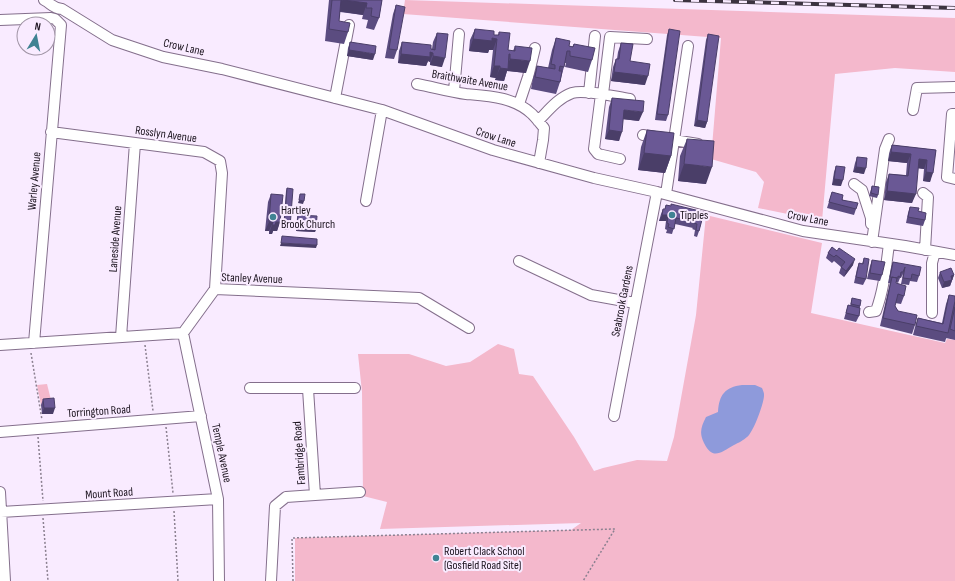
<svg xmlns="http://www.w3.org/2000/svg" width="955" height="581" font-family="'Sofia Sans Condensed',sans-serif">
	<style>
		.green { fill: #f4b8cc }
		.water { fill: #8e9adb }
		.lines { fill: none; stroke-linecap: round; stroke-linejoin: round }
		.minor-casing { stroke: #846f8c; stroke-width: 12 }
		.path { stroke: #8b8090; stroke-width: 1.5; stroke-dasharray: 2 2; stroke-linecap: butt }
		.minor { stroke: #fff; stroke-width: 10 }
		.rail-casing { stroke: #3c3340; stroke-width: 4 }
		.rail { stroke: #f9ebff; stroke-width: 2.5; stroke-dasharray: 8; stroke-linecap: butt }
		.wall { fill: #5b4c80 }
		.shaded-wall { fill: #4a3e68 }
		.building { fill: #6a5895; stroke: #4a3e68 }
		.poi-dot { fill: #408393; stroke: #f9ebff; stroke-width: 1.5 }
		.labels { text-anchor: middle; stroke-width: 4; stroke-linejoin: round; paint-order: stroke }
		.street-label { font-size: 12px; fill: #1a121d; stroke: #f9ebff }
		.poi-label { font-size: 12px; fill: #1a121d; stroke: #f9ebff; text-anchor: start }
	</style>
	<rect width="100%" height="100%" fill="#f9ebff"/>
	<path class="green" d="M 405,0 L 955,18 L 955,72 L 895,68 L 835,74 L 822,221 L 758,208 L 764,182 L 756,172 L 711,159 L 721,38 L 403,14 Z
		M 706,215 L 822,243 L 811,313 L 945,343 L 947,339 L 955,340 L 955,581 L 295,581 L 295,538 L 571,530 L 581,523 L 380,529 L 387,502 L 363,496 L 362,392 L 358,354 L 409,354 L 446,366 L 470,362 L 498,344 L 514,349 L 519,374 L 533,376 L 574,437 L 594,471 L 603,468 L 637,460 L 667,461 L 674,437 L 696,315 Z
		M 47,384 L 52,404 L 41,405 L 37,385 Z"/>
	<path class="water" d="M 742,385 L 755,385 L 762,388 C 763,390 764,393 764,394 C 765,401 753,433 747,437 C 744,440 738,443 734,445 C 721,452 713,461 704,443 C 699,433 701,427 706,417 L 718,412 C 719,395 725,387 742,385 Z"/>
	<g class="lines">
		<defs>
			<path id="minor" d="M 44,0 C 52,4 52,8 62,9 L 112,40 L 163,57 L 222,69 L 382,110 L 493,150 L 594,178 L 657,192 L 803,231 L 905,246 L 955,255
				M 0,20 L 51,18 L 55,19 L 61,25 L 34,343
				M 417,84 C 433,87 450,92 466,94 C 489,96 514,97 532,114 C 536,118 540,123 544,128 L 543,140 L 539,163
				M 454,91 L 459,34
				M 589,93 L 595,36
				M 601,94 L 594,149 L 598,154 L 620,159
				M 603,94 L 610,37 L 647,39
				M 335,98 L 349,25
				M 519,104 L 528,77 L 535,48
				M 913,110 L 917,88 L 955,87
				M 955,114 L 952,114 L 947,177 L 955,179
				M 538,121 C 548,111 558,98 572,93 C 585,89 616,97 630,99
				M 51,132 L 204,152 L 220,161 L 222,173 L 215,289
				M 643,135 L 698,144
				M 854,184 L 862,190 L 871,218 L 871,224
				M 923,193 L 928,197 L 925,250
				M 666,194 L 688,46
				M 366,201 L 382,110
				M 872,242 L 885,149 L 889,139
				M 519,261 L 591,295 L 635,303
				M 869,312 L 876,311 C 884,289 886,267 889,244
				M 932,313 L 932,263 L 935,252
				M 183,333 L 218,499 L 219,581
				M 121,337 L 135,143
				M 0,345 L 183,333 L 215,289 L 419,298 L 469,328
				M 250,388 L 355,388
				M 614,416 L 657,192
				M 0,432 L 201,416
				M 0,492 L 5,581
				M 315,495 L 360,492
				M 1,512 L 218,499
				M 271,581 L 275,506 L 286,497 L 315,495 L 308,389"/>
		</defs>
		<use href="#minor" class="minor-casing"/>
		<path class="path" d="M 145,345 L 153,411
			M 31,353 L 42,420
			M 166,427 L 173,493
			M 38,437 L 43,501
			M 174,511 L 178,581
			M 43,518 L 48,581
			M 293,581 L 292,538 L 615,529 L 583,581"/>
		<use href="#minor" class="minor"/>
		<defs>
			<path id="rail" d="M 675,0 L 955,8"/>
		</defs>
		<use href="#rail" class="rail-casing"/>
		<use href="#rail" class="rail"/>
	</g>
	<path class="wall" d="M 329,0 L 382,0 L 379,18 L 374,30 L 366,28 L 368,20 L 362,19 L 363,15 L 340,12 L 339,21 L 348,32 L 344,44 L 325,41 Z
		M 396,5 L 397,50 L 394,59 L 385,58 L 393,14 Z
		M 475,29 L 494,35 L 498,35 L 499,32 L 508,50 L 513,51 L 515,46 L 526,73 L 507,71 L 504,81 L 495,80 L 496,78 L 490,77 L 493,50 L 489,50 L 488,53 L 469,51 L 470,40 Z
		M 669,29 L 668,115 L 666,121 L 655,120 L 667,35 Z
		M 437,33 L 442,67 L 430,65 L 430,62 L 428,61 L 426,66 L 398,63 L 399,51 L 402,42 L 432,49 L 433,42 Z
		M 708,34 L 707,122 L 705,128 L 694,126 L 706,40 Z
		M 556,38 L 569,46 L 572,47 L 574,44 L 592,60 L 588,72 L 565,67 L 566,63 L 565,63 L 560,82 L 556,94 L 531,89 L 533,78 L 537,66 L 548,68 L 552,50 Z
		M 350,42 L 373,60 L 347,56 L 348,48 Z
		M 621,43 L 630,61 L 645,85 L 611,81 L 613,67 L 616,59 L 617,59 L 618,52 Z
		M 612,98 L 639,121 L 623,119 L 619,141 L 605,139 L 609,107 Z
		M 647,130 L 671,156 L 665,173 L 638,170 L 641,147 Z
		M 687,139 L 706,184 L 678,181 L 680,156 Z
		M 892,145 L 936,150 L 930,182 L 923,181 L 924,169 L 918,168 L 912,203 L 884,200 L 886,182 L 889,174 L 906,175 L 907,163 L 888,161 L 889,154 Z
		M 857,157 L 864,174 L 853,172 L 855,163 Z
		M 836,166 L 841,186 L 832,185 L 834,172 Z
		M 872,186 L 878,195 L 877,198 L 869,196 Z
		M 287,188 L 288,230 L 283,229 L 286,191 Z
		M 832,192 L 856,209 L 854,215 L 827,208 Z
		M 271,194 L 280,222 L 277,231 L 273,231 L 272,234 L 269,234 L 269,231 L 265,231 L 268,202 Z
		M 666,205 L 704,212 L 699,231 L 697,237 L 694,236 L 695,230 L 692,229 L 693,228 L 675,224 L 672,234 L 666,233 L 667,230 L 665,229 L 666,221 L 659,221 L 661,214 L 663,209 L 665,209 Z
		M 910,207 L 918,211 L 925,220 L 923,226 L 906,223 L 908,213 Z
		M 298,215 L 316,229 L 315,232 L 296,231 L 297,218 Z
		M 832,247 L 853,265 L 844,277 L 839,273 L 841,267 L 834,261 L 832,263 L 826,258 L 828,253 Z
		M 864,258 L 866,279 L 863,285 L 854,283 L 857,269 L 859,263 L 862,264 Z
		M 872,260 L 882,275 L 880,281 L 867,279 L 870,266 Z
		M 893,262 L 919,276 L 917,282 L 910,281 L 909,285 L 901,284 L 903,274 L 901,278 L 900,278 L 898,283 L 896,282 L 896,283 L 904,296 L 901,304 L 895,303 L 895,306 L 898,311 L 915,325 L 912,334 L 880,326 L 890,283 L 888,283 L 891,268 Z
		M 940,272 L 954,275 L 950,286 L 942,288 L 938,278 Z
		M 949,295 L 955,302 L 955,340 L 946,338 L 947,335 L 945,342 L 913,335 L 915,327 L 918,318 L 942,323 L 946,304 Z
		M 852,298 L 860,306 L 859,316 L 856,322 L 844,319 L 848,305 L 850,306 Z
		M 43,399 L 53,414 L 42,414 L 41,405 Z"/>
	<path class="shaded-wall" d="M 341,0 L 367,3 L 363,15 L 337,11 Z
		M 492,38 L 497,39 L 493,50 L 489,50 L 488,53 L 469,51 L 473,39 Z
		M 349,50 L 375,54 L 373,60 L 347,56 Z
		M 430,52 L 433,53 L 430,62 L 428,61 L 426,66 L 398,63 L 401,54 Z
		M 433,56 L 445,58 L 442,67 L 430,65 Z
		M 510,59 L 530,61 L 526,73 L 507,71 L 504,81 L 495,80 L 500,68 L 506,69 Z
		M 494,66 L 500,66 L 496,78 L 490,77 Z
		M 614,72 L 648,76 L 645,85 L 611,81 Z
		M 624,110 L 643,112 L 639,121 L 621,119 Z
		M 697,120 L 707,122 L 705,128 L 694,126 Z
		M 609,130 L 622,132 L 619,141 L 605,139 Z
		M 891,152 L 911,154 L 907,163 L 888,161 Z
		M 644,153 L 671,156 L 665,173 L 638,170 Z
		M 919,159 L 927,160 L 924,169 L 916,168 Z
		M 684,164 L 712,167 L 706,184 L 678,181 Z
		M 856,167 L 866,168 L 864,174 L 853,172 Z
		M 926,172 L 933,173 L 930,182 L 923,181 Z
		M 834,179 L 843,180 L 841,186 L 832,185 Z
		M 887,191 L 916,194 L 912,203 L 884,200 Z
		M 299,200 L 304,201 L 303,204 L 298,203 Z
		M 662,215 L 668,215 L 666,221 L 659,221 Z
		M 269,222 L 273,222 L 269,231 L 265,231 Z
		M 276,222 L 280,222 L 277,231 L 273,231 L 272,234 L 269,234 L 272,225 Z
		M 284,226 L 290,227 L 288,230 L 283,229 Z
		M 297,228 L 316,229 L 315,232 L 296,231 Z
		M 281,243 L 317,245 L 316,248 L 280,246 Z
		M 855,259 L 853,265 L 844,277 L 846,271 Z
		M 954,275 L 950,286 L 942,288 L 944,282 L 951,276 Z
		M 44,408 L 55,408 L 53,414 L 42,414 Z"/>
	<path class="building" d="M 332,0 L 341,0 L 339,21 L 350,23 L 348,32 L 329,29 Z
		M 343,0 L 382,0 L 379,18 L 371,16 L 372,8 L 366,8 L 367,3 Z
		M 396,5 L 405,7 L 397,50 L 389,49 Z
		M 475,29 L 494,31 L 494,35 L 499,35 L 499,32 L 510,33 L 508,50 L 515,51 L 515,46 L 532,48 L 530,61 L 510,59 L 510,54 L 509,54 L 508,69 L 500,68 L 500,66 L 494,66 L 497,39 L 492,38 L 492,41 L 473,39 Z
		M 669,29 L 680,31 L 668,115 L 657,114 Z
		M 437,33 L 448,34 L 445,58 L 433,56 L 433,53 L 430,52 L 430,57 L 401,54 L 402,42 L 431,45 L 431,49 L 435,50 Z
		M 708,34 L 719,36 L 707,122 L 697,120 Z
		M 556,38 L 570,41 L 569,46 L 573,47 L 574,44 L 595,48 L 592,60 L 570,56 L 570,51 L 567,51 L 564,67 L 560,66 L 559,71 L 562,71 L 560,82 L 535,77 L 537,66 L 555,69 L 555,65 L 551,64 Z
		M 350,42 L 376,46 L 375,54 L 349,50 Z
		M 621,43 L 633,44 L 630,61 L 650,64 L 648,76 L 614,72 L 616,59 L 619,59 Z
		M 612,98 L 644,101 L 643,112 L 624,110 L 622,132 L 609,130 Z
		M 647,130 L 674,133 L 671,156 L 644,153 Z
		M 687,139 L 714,141 L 712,167 L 684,164 Z
		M 892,145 L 936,150 L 933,173 L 926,172 L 927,160 L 919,159 L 916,194 L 887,191 L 889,174 L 908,176 L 911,154 L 891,152 Z
		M 857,157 L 867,158 L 866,168 L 856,167 Z
		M 836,166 L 845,167 L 843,180 L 834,179 Z
		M 872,186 L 879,187 L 878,195 L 871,193 Z
		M 287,188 L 293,189 L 290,227 L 284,226 Z
		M 832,192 L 843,195 L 842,200 L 858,203 L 856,209 L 829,202 Z
		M 271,194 L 283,195 L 280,222 L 276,222 L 275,225 L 272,225 L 273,222 L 269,222 Z
		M 300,194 L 305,194 L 304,201 L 299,200 Z
		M 671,204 L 704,212 L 699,231 L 696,230 L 697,224 L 694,223 L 695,222 L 676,218 L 674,229 L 668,227 L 669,224 L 667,223 L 668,215 L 662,215 L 663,209 L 665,209 L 666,205 L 671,206 Z
		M 910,207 L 919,208 L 918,211 L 926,213 L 925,220 L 908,217 Z
		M 298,215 L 317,216 L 316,229 L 297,228 Z
		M 282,236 L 317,239 L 317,245 L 281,243 Z
		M 832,247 L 837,251 L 839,248 L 855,259 L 846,271 L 841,267 L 845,262 L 836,255 L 834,257 L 828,253 Z
		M 864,258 L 869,259 L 866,279 L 856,277 L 859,263 L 863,264 Z
		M 872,260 L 885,262 L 882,275 L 870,273 Z
		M 893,262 L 921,267 L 919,276 L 912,274 L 911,279 L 903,278 L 905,267 L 903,272 L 901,272 L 900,277 L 898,276 L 898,278 L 890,277 Z
		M 951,268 L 954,275 L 951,276 L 952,280 L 944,282 L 940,272 Z
		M 892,277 L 897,278 L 896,283 L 906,286 L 904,296 L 898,294 L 895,306 L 898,311 L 917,315 L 915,325 L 883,318 Z
		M 949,295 L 955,296 L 955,301 L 948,333 L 916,326 L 918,318 L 943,324 Z
		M 852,298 L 861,300 L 860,306 L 851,304 Z
		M 848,305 L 860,308 L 859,316 L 846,313 Z
		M 955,307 L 955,331 L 950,329 Z
		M 54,398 L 55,408 L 44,408 L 43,399 Z"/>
	<g class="poi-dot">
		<circle cx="672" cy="215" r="4"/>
		<circle cx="273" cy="217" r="4"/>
		<circle cx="436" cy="558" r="4"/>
	</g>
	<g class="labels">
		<g class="street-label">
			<text transform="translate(184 47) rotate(13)" y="4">Crow Lane</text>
			<text transform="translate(470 80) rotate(10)" y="4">Braithwaite Avenue</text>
			<text transform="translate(166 134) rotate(8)" y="4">Rosslyn Avenue</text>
			<text transform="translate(496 137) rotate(18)" y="4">Crow Lane</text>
			<text transform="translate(34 181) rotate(-85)" y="4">Warley Avenue</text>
			<text transform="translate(808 218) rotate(11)" y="4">Crow Lane</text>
			<text transform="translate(115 239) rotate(-86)" y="4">Laneside Avenue</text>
			<text transform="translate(252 278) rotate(2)" y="4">Stanley Avenue</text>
			<text transform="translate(622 301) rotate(-79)" y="4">Seabrook Gardens</text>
			<text transform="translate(99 411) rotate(-4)" y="4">Torrington Road</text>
			<text transform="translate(222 453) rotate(78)" y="4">Temple Avenue</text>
			<text transform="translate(299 453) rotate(-94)" y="4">Fambridge Road</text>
			<text transform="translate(109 493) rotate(-4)" y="4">Mount Road</text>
		</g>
		<g class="poi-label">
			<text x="281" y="214">Hartley<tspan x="281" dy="14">Brook Church</tspan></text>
			<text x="680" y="219">Tipples</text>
			<text x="444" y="555">Robert Clack School<tspan x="444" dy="14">(Gosfield Road Site)</tspan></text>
		</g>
	</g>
	<g transform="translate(36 36) rotate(10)"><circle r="19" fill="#f9ebff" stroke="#a094a5"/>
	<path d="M0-3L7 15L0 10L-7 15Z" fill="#408393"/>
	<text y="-6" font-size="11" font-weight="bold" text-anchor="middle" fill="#1a121d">N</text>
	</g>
</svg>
